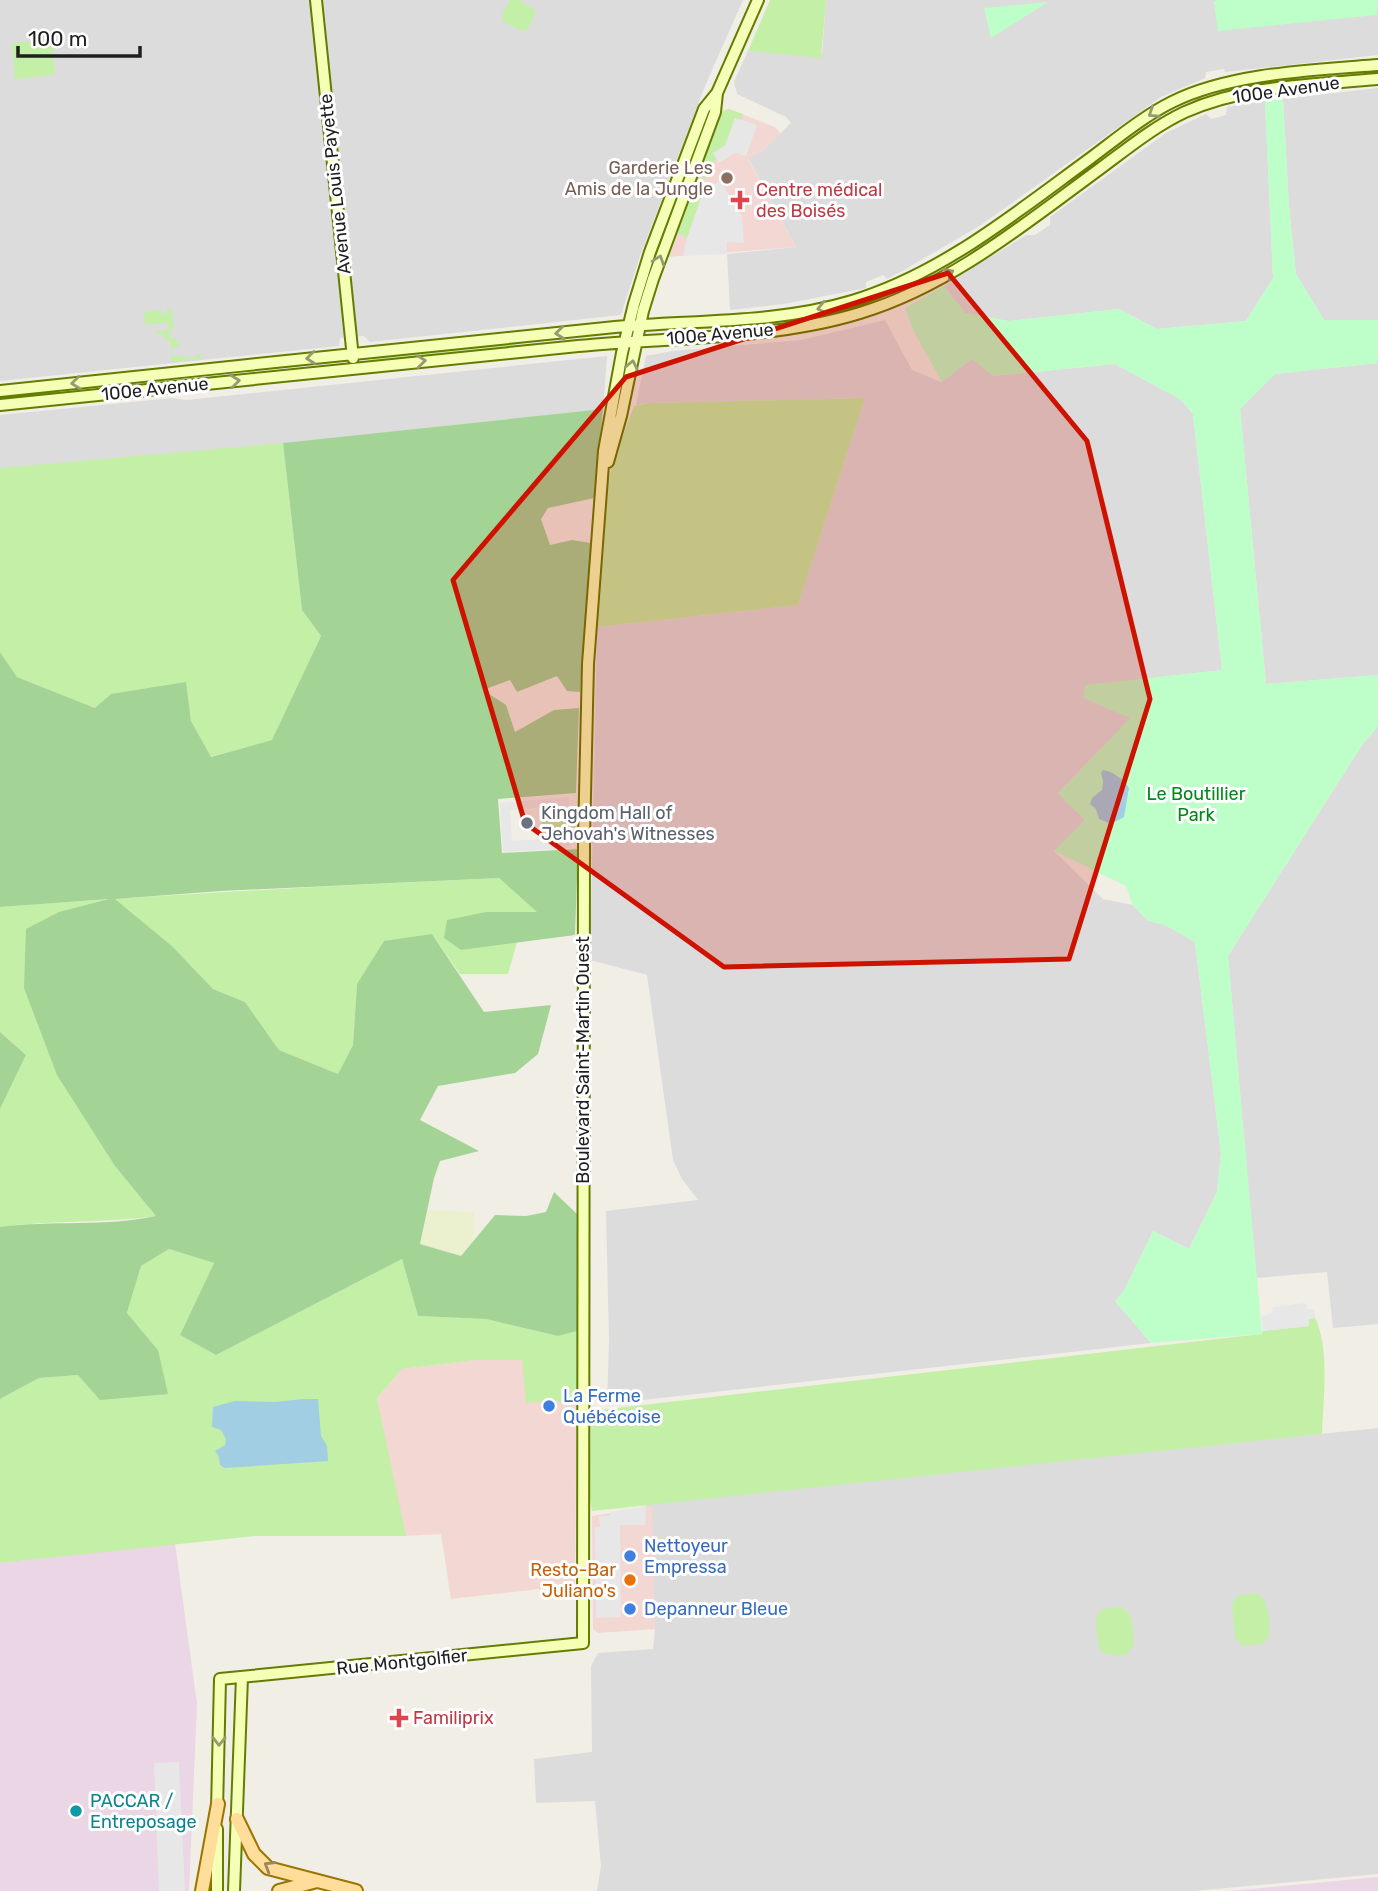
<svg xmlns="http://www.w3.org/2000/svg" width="1378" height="1891" font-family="Rubik,sans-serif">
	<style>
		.residential { fill: #dddcdc }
		.commercial { fill: #f3d7d3 }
		.industrial { fill: #ead6e5 }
		.farmland { fill: #ebf1ce }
		.grass { fill: #c4efa6 }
		.forest { fill: #a3d496 }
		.park { fill: #befec9 }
		.parking { fill: #e7e7e7 }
		.water { fill: #a1cee2 }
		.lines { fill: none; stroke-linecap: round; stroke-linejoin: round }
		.secondary-casing { stroke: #647c00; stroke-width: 14 }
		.primary-casing { stroke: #9a7500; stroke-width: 16 }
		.secondary { stroke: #f5ffb5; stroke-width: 10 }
		.primary { stroke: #ffdd9b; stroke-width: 12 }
		.oneway { stroke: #959a72 }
		.oneway2 { stroke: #9a8863 }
		.marked { fill: #ce1200; fill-opacity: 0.2; stroke: #ce1200; stroke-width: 5; stroke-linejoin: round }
		.education-dot { fill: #8d6e63; stroke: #fff; stroke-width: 2.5 }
		.health-dot { fill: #e0444e; stroke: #fff; stroke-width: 2.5 }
		.worship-dot { fill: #6b7280; stroke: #fff; stroke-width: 2.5 }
		.shop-dot { fill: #3f7fe0; stroke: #fff; stroke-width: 2.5 }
		.food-dot { fill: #e8710a; stroke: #fff; stroke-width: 2.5 }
		.culture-dot { fill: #0f9aa8; stroke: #fff; stroke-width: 2.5 }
		.labels { text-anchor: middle; stroke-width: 6; stroke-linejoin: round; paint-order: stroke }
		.street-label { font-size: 18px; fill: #1f1f1f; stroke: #fff }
		.education-label { font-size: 18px; fill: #785e54; stroke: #fff; text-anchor: end }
		.health-label { font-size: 18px; fill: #be3a42; stroke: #fff; text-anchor: start }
		.park-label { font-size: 18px; fill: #028819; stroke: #fff }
		.worship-label { font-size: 18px; fill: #5b616d; stroke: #fff; text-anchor: start }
		.shop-label { font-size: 18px; fill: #366cbe; stroke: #fff; text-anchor: start }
		.food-label { font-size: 18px; fill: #c56008; stroke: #fff; text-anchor: end }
		.culture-label { font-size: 18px; fill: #0d838f; stroke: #fff; text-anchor: start }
	</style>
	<rect width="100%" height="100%" fill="#f1eee5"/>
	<path class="residential" d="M 0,0 L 743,0 L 705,86 L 640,256 L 621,315 L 370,342 L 364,336 L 340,338 L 339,346 L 0,381 Z
		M 826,0 L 1378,0 L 1378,55 L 1225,72 L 1224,69 L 1206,72 L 1205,78 L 1161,97 L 981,225 L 904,270 L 887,279 L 883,275 L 866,282 L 866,288 L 784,304 L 730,310 L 727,254 L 796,247 L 748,158 L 763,150 L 791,123 L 786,117 L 737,94 L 734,82 L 748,51 L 822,54 Z
		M 1378,88 L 1378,320 L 1324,320 L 1296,274 L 1289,207 L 1283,99 Z
		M 1265,101 L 1273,278 L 1246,321 L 1157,329 L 1119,309 L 1008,321 L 965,313 L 944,286 L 1026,235 L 1035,235 L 1050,225 L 1050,217 L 1166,133 L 1206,114 L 1211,119 L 1226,115 L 1227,107 Z
		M 885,320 L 912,370 L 941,382 L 973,358 L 993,376 L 1115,364 L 1180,399 L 1193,414 L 1222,670 L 1085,686 L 1084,698 L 1131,718 L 1058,793 L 1085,820 L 1054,851 L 1103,899 L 1133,905 L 1147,920 L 1167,926 L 1195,942 L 1221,1153 L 1217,1192 L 1189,1249 L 1153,1231 L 1125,1289 L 1115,1301 L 1151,1343 L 607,1404 L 609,1341 L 606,1211 L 698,1200 L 682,1179 L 673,1160 L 647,975 L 590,960 L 597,627 L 798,605 L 865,398 L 649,403 L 636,405 L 646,356 L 672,351 L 801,340 Z
		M 607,356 L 603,409 L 207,452 L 0,470 L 0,415 L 173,398 L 186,400 Z
		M 1378,363 L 1378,675 L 1266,684 L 1240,409 L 1274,374 Z
		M 1378,726 L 1378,1324 L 1333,1328 L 1327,1272 L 1256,1278 L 1228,956 L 1362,745 Z
		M 1378,1428 L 1378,1874 L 1194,1891 L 597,1891 L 601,1866 L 595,1801 L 536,1803 L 534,1759 L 592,1752 L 591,1666 L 598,1653 L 653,1649 L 655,1629 L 646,1504 Z"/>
	<path class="commercial" d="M 729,109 L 775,127 L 781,134 L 763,150 L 748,159 L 796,247 L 667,257 L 720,117 L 723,111 Z
		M 577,1359 L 575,1585 L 451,1599 L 441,1534 L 404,1536 L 377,1398 L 402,1369 L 475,1360 Z
		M 652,1506 L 655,1629 L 598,1633 L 593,1629 L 592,1516 Z"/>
	<path class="industrial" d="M 175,1543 L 197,1704 L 189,1891 L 0,1891 L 0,1563 Z
		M 1378,1877 L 1378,1891 L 1230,1891 Z"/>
	<path class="farmland" d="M 427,1210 L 474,1212 L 474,1240 L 461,1256 L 420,1245 Z"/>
	<path class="grass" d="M 510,0 L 520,0 L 535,10 L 535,15 L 527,30 L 520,30 L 503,21 L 502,15 Z
		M 770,0 L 826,0 L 821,58 L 748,51 Z
		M 52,39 L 55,75 L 15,79 L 12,43 Z
		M 729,109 L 743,114 L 741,119 L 735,118 L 725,145 L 713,153 L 716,159 L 705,179 L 698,176 L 720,117 L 723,111 Z
		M 694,185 L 708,190 L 709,194 L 703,193 L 688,238 L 676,232 Z
		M 166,309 L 171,309 L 174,329 L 169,330 L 170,338 L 176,338 L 177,344 L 179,344 L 180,346 L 172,348 L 172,355 L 195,358 L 194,355 L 201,354 L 201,359 L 172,362 L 170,339 L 163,339 L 163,333 L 156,334 L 156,331 L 168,330 L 168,323 L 145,325 L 144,312 L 161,310 L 161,313 L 167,314 Z
		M 535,340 L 500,349 L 372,362 L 372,357 Z
		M 180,377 L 180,382 L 0,400 L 0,394 Z
		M 865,398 L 798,605 L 597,627 L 608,483 L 613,461 L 634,406 L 649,403 Z
		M 283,443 L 302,610 L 321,636 L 273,740 L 210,757 L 191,721 L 185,682 L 95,708 L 17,677 L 0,652 L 0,468 Z
		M 575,807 L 577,807 L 576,827 L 542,830 L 541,816 L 570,813 Z
		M 499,878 L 538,912 L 486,912 L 461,950 L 517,942 L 508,974 L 460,974 L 432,934 L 357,984 L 353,1045 L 338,1074 L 279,1050 L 245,1002 L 213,989 L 173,947 L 114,899 L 115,1166 L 157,1216 C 105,1223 52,1220 0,1227 L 0,1109 L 26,1055 L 0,1032 L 0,907 C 166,894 333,886 499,878 Z
		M 169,1249 L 214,1263 L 180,1335 L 216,1355 L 402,1259 L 418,1316 L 486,1319 L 558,1336 L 577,1331 L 578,1402 L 565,1403 L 554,1400 L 526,1403 L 522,1360 L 475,1360 L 402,1369 L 377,1398 L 406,1536 L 255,1536 L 0,1563 L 0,1399 L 39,1378 L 78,1375 L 158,1350 L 127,1313 L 141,1266 Z
		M 1315,1318 C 1330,1347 1323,1402 1322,1434 L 592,1511 L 589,1494 L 591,1411 L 1261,1334 L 1263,1331 L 1309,1326 L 1309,1319 Z
		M 1254,1593 C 1271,1597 1269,1622 1269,1637 L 1262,1644 L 1243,1646 L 1235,1639 L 1232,1605 L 1237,1596 Z
		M 1120,1607 C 1135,1612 1132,1631 1134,1645 L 1126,1655 C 1093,1658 1098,1645 1096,1617 L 1102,1609 Z"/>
	<path class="forest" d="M 603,409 L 594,498 L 548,508 L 541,519 L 550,545 L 572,540 L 591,543 L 580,692 L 567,691 L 557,676 L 517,692 L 510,680 L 483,690 L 506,705 L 515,732 L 554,710 L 579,708 L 576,793 L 498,799 L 502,853 L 578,849 L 575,935 L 461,950 L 444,938 L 447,920 L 486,912 L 537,912 L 499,878 L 220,891 L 115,899 L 173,947 L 213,989 L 245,1002 L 279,1050 L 338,1074 L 353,1045 L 357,984 L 384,941 L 432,934 L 484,1012 L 551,1005 L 538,1054 L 515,1073 L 438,1086 L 420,1120 L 479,1151 L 440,1161 L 434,1178 L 420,1244 L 461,1256 L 495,1215 L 526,1216 L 546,1212 L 554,1192 L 577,1214 L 577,1331 L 558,1336 L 486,1319 L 418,1316 L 402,1259 L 216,1355 L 180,1335 L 214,1263 L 169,1249 L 141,1266 L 127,1313 L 158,1350 L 168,1394 L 100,1400 L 78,1375 L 39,1378 L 0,1399 L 0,1227 C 52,1220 106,1227 156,1216 L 115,1166 L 57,1075 L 24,988 L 26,929 L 59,912 L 109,899 L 0,907 L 0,652 L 17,677 L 95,708 L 111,694 L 186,682 L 191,721 L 211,757 L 272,740 L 321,636 L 302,610 L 283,443 Z
		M 0,1032 L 26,1055 L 0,1109 Z"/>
	<path class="park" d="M 1217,0 L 1378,0 L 1377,15 L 1218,31 L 1214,2 Z
		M 1048,2 L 991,38 L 984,8 Z
		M 1283,99 L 1289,207 L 1296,274 L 1324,320 L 1378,320 L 1378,363 L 1275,374 L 1240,409 L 1266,684 L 1378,675 L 1378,726 L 1362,745 L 1228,956 L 1262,1334 L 1151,1343 L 1115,1301 L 1125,1289 L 1153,1231 L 1189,1249 L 1217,1192 L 1221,1153 L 1195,942 L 1167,926 L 1147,920 L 1133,905 L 1126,886 L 1054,851 L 1085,820 L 1058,794 L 1130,718 L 1084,698 L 1085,685 L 1222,670 L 1193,414 L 1180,399 L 1115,364 L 993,376 L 972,359 L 942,382 L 915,334 L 905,308 L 944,286 L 965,313 L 1008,321 L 1119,309 L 1157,329 L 1246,321 L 1273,278 L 1265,101 Z"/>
	<path class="parking" d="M 735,118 L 757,125 L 746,156 L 735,153 L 719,163 L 713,153 L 725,146 Z
		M 721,181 L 742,217 L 744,243 L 727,242 L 727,254 L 683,256 L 686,241 L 703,192 L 713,195 L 714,192 L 710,186 Z
		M 569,797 L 569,811 L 544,813 L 542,807 L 510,810 L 512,841 L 544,839 L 544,832 L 569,830 L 569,848 L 503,852 L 500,803 Z
		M 1305,1303 L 1308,1309 L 1314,1309 L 1315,1318 L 1309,1319 L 1309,1326 L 1263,1331 L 1262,1316 L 1273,1313 L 1272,1307 Z
		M 646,1506 L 645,1525 L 620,1525 L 621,1617 L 596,1618 L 595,1527 L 600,1527 L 599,1516 L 610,1516 L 611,1512 Z
		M 179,1762 L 185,1891 L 159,1891 L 154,1763 Z"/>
	<path class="water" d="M 1103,770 C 1112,771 1125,780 1129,788 L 1124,817 L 1111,824 L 1099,819 L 1096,809 L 1090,804 L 1092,798 L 1102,790 L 1103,781 L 1101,773 Z
		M 303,1399 L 318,1399 L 321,1436 L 327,1446 L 328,1461 L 225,1468 L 220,1465 L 219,1457 L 215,1451 L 225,1445 L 226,1439 L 221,1430 L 212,1427 L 213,1407 L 235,1401 L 275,1402 Z"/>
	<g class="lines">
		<defs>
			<path id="secondary" d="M 316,0 L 353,358
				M 0,391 C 205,370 410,347 615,327 C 693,320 776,324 852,301 C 941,274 1014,214 1088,160 C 1115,140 1142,117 1172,102 C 1230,73 1314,70 1378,65
				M 0,405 C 193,385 386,365 578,346 C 670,337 772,340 860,313 C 950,286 1026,223 1101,168 C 1128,148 1155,126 1185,112 C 1245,85 1314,85 1378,79
				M 608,462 L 621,416 L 643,311 L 653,279 L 715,112 L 717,93
				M 217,1810 L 220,1679 L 583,1643 L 584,838 L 588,664 L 604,451 L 622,353 L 634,304 L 650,252 L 704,109 L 717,93 L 758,0
				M 217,1891 L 217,1829
				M 234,1891 L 242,1677"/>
			<path id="primary" d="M 237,1819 L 254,1854 L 268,1868 L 356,1891
				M 202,1891 L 218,1804
				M 279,1891 L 317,1881"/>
		</defs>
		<use href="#secondary" class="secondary-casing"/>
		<use href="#primary" class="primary-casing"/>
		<use href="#secondary" class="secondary"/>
		<use href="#primary" class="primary"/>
	</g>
	<defs><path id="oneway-chevron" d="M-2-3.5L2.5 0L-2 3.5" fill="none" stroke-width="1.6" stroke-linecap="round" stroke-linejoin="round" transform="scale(1.75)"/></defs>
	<g class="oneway">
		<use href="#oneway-chevron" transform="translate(1153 113) rotate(147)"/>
		<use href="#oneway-chevron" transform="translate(659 260) rotate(-71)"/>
		<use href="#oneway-chevron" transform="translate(949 273) rotate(-30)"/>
		<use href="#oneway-chevron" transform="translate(822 308) rotate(168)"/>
		<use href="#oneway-chevron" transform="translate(560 333) rotate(174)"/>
		<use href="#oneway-chevron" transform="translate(311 358) rotate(174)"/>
		<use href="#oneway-chevron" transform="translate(421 361) rotate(-6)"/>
		<use href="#oneway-chevron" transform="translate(632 365) rotate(-78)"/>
		<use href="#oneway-chevron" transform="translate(235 381) rotate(-6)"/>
		<use href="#oneway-chevron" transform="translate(76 383) rotate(174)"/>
		<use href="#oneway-chevron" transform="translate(219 1741) rotate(91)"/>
	</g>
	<use class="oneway2" href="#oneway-chevron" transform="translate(269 1866) rotate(-149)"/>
	<path class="marked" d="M 948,273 L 1087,441 L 1150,699 L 1069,959 L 724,967 L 525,823 L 453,580 L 626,377 Z"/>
	<circle class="education-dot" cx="727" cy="178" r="7"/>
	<g class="health-dot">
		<path d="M736.5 189.5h7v7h7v7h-7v7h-7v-7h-7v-7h7z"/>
		<path d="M395.5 1707.5h7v7h7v7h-7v7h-7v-7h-7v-7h7z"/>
	</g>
	<circle class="worship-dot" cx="527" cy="823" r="7"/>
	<g class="shop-dot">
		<circle cx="549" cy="1406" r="7"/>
		<circle cx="630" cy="1556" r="7"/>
		<circle cx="630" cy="1609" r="7"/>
	</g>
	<circle class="food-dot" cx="630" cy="1580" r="7"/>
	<circle class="culture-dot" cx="76" cy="1811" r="7"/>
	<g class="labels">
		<g class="street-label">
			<text transform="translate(1286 90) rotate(-8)" y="6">100e Avenue</text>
			<text transform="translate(335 184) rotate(-96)" y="6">Avenue Louis Payette</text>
			<text transform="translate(720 334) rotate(-5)" y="6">100e Avenue</text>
			<text transform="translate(155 389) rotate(-6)" y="6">100e Avenue</text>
			<text transform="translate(583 1060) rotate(-90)" y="6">Boulevard Saint-Martin Ouest</text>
			<text transform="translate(402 1662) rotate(-6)" y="6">Rue Montgolfier</text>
		</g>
		<g class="education-label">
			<text x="713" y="174">Garderie Les<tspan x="713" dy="21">Amis de la Jungle</tspan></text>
		</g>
		<g class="health-label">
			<text x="756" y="196">Centre médical<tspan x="756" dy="21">des Boisés</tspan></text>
			<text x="413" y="1724">Familiprix</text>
		</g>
		<g class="park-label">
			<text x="1196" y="800">Le Boutillier<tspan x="1196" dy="21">Park</tspan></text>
		</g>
		<g class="worship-label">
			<text x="541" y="819">Kingdom Hall of<tspan x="541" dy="21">Jehovah's Witnesses</tspan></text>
		</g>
		<g class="shop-label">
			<text x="563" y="1402">La Ferme<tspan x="563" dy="21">Québécoise</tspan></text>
			<text x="644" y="1552">Nettoyeur<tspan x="644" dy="21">Empressa</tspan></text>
			<text x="644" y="1615">Depanneur Bleue</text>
		</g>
		<g class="food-label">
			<text x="616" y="1576">Resto-Bar<tspan x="616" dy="21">Juliano's</tspan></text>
		</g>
		<g class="culture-label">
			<text x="90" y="1807">PACCAR /<tspan x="90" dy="21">Entreposage</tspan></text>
		</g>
	</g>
	<path d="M18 46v10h122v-10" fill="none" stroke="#1f1f1f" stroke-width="3.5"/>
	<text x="28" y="46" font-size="21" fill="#1f1f1f" stroke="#ffffff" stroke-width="5" paint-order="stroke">100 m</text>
</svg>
